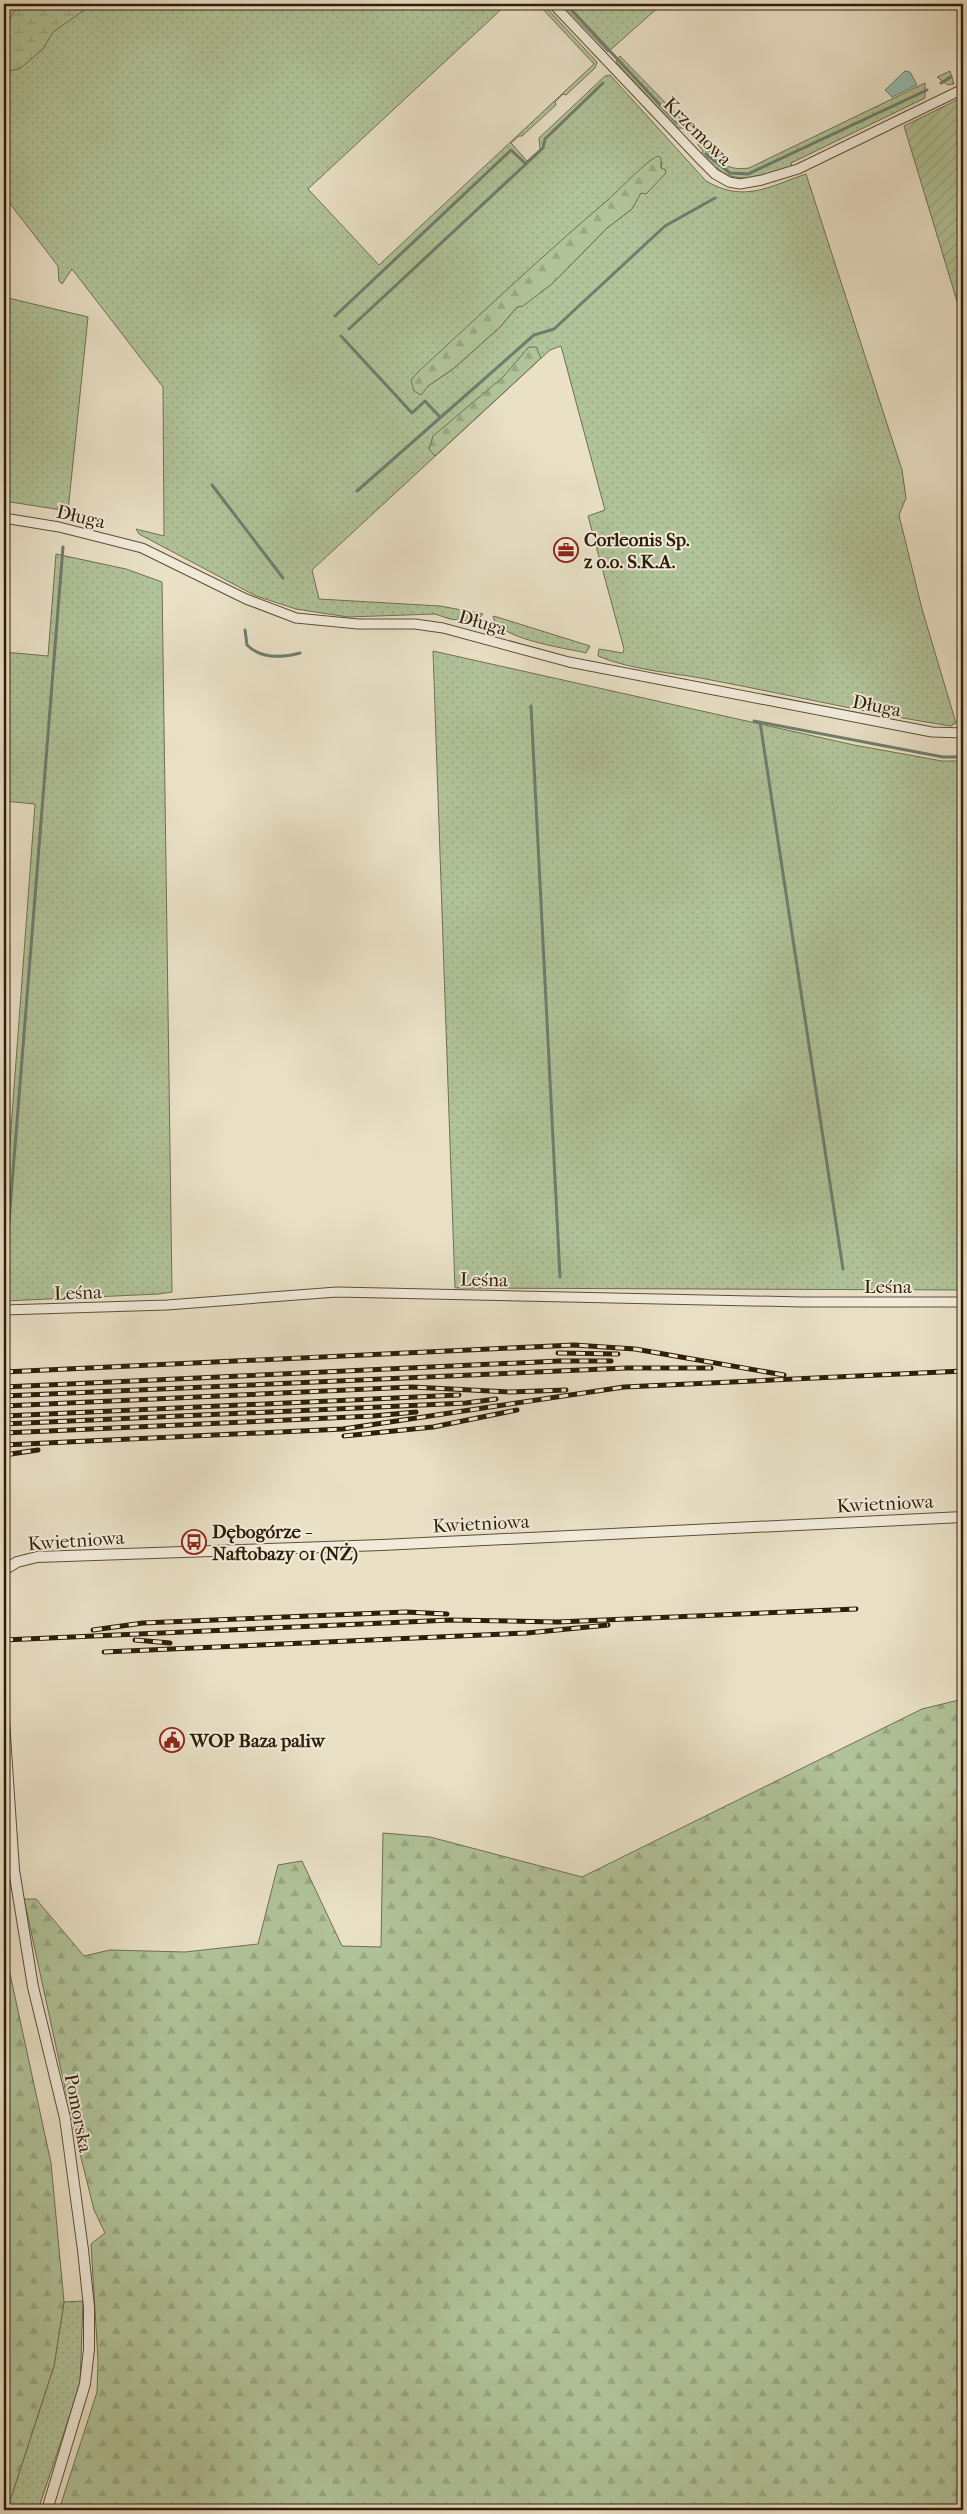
<svg xmlns="http://www.w3.org/2000/svg" width="967" height="2514" font-family="'IM FELL French Canon',serif">
	<style>
		.grass { fill: url(#grass-dots); stroke: #707050; fill-rule: evenodd }
		.forest { fill: url(#forest-firs); stroke: #707050 }
		.wetland { fill: url(#wetland-marsh); stroke: #707050 }
		.garden { fill: url(#garden-furrows); stroke: #707050 }
		.water { fill: #97bdb2; stroke: #6e7d6e }
		.lines { fill: none; stroke-linecap: round; stroke-linejoin: round }
		.stream { stroke: #6e7d6e; stroke-width: 3 }
		.minor-casing { stroke: #5e4e38; stroke-width: 11 }
		.tertiary-casing { stroke: #5e4e38; stroke-width: 12 }
		.minor { stroke: #f1ebda; stroke-width: 9 }
		.tertiary { stroke: #f1ebda; stroke-width: 10 }
		.rail-casing { stroke: #301e08; stroke-width: 5 }
		.rail { stroke: #f1ebda; stroke-width: 3; stroke-dasharray: 9; stroke-linecap: butt }
		.labels { text-anchor: middle; stroke-width: 4; stroke-linejoin: round; paint-order: stroke }
		.street-label { font-size: 19px; fill: #301e08; stroke: #f1ebda }
		.poi-label { font-size: 19px; font-weight: bold; fill: #301e08; stroke: #f1ebda; text-anchor: start }
	</style>
	<defs>
		<pattern id="grass-dots" width="8" height="8" patternUnits="userSpaceOnUse" patternTransform="scale(1.25)"><rect width="8" height="8" fill="#b1c399"/><path d="M2 2h.1M6 6h.1" fill="none" stroke="#99a782" stroke-width="1.8" stroke-linecap="round"/></pattern>
		<pattern id="forest-firs" width="22" height="20" patternUnits="userSpaceOnUse" patternTransform="scale(1.25)"><rect width="22" height="20" fill="#b1c399"/><path d="M5 1l3.5 6h-7zM16 11l3.5 6h-7z" fill="#99a782"/></pattern>
		<pattern id="wetland-marsh" width="20" height="14" patternUnits="userSpaceOnUse" patternTransform="scale(1.25)"><rect width="20" height="14" fill="#b1c399"/><path d="M1 5h8M5 5V1M11 12h8M15 12V8" fill="none" stroke="#99a782"/></pattern>
		<pattern id="garden-furrows" width="10" height="10" patternUnits="userSpaceOnUse" patternTransform="scale(1.25)"><rect width="10" height="10" fill="#b1c399"/><path d="M-1 1l2-2M0 10L10 0M9 11l2-2" fill="none" stroke="#99a782"/></pattern>
	</defs>
	<rect width="100%" height="100%" fill="#e9e0c6"/>
	<filter id="stains"><feTurbulence type="fractalNoise" baseFrequency=".004" numOctaves="4"/><feColorMatrix values="0 0 0 0 .2 0 0 0 0 .09 0 0 0 0 .02 0 0 0 .5 -.17"/></filter>
	<radialGradient id="worn" r=".72"><stop offset=".6" stop-color="#630" stop-opacity="0"/><stop offset="1" stop-color="#630" stop-opacity=".3"/></radialGradient>
	<path class="grass" d="M 4,4 L 507,4 L 308,189 L 379,265 L 594,64 L 538,4 L 543,4 L 597,62 L 595,68 L 566,95 L 563,94 L 555,102 L 556,105 L 522,136 L 519,136 L 511,143 L 527,161 L 540,149 L 539,138 L 605,76 L 610,75 L 706,181 C 744,203 768,187 806,174 L 902,470 L 906,498 L 899,515 L 922,609 L 956,723 L 951,726 C 872,714 795,696 716,681 C 679,673 633,671 598,656 L 599,649 L 623,653 L 624,649 L 588,516 L 605,510 L 561,346 L 550,350 L 312,570 L 319,599 L 440,606 L 483,614 L 475,622 L 450,619 L 435,614 L 348,617 L 296,609 L 256,596 L 139,534 L 136,529 L 164,536 L 163,387 L 72,269 L 62,284 L 59,281 L 58,266 L 11,205 L 4,192 ZM 652,159 L 662,163 L 661,168 L 637,198 L 632,209 L 607,228 L 553,283 L 517,307 L 500,327 L 453,369 L 428,386 L 543,257 L 635,177 Z
		M 562,4 L 662,4 L 608,52 Z
		M 620,56 L 688,126 L 686,128 L 677,128 L 616,62 Z
		M 950,71 L 954,84 L 948,85 L 937,77 Z
		M 925,83 L 925,98 L 791,163 L 792,166 L 788,168 C 747,179 733,188 701,154 L 703,151 L 698,145 L 698,138 C 714,156 722,172 749,168 Z
		M 4,297 L 88,317 L 68,511 L 4,501 Z
		M 56,554 L 126,569 L 162,582 L 172,1292 L 159,1294 L 4,1301 L 4,1224 L 35,804 L 4,801 L 4,652 L 48,656 Z
		M 493,616 L 497,617 L 590,646 L 586,653 C 566,648 496,639 493,616 Z
		M 433,651 L 854,745 L 942,761 L 963,761 L 963,1290 L 455,1288 Z
		M 83,2301 L 80,2385 L 38,2510 L 7,2510 L 54,2366 L 64,2302 Z"/>
	<path class="forest" d="M 658,156 L 661,158 L 661,168 L 666,170 L 665,174 L 646,194 L 641,193 L 632,209 L 607,228 L 553,283 L 523,306 L 517,307 L 500,327 L 453,369 L 428,386 L 421,395 L 414,391 L 411,380 L 419,371 C 482,313 544,254 609,199 C 621,188 646,161 658,156 Z
		M 529,347 L 536,347 L 541,358 L 435,456 L 429,449 L 433,436 L 503,377 Z
		M 963,1699 L 963,2510 L 59,2510 L 97,2392 L 98,2360 L 91,2244 L 105,2233 L 94,2210 L 73,2125 L 24,1899 L 36,1899 L 84,1956 L 110,1950 L 185,1952 L 258,1944 L 278,1865 L 302,1861 L 342,1946 L 381,1947 L 383,1833 L 430,1837 L 582,1877 L 922,1709 Z
		M 4,1946 L 51,2163 L 64,2302 L 54,2366 L 7,2510 L 4,2510 Z"/>
	<path class="wetland" d="M 19,4 L 93,4 L 53,32 L 43,49 L 29,61 L 19,69 L 7,71 L 4,69 L 4,28 Z"/>
	<path class="garden" d="M 963,97 L 963,321 L 904,126 Z"/>
	<path class="water" d="M 905,71 L 910,72 L 917,85 L 892,97 L 885,90 Z"/>
	<g class="lines">
		<path class="stream" d="M 566,4 L 677,123
			M 941,83 L 951,77
			M 706,154 L 730,173 L 748,174 L 927,90
			M 335,316 L 511,150 L 526,164 L 543,148 L 545,139 L 603,83
			M 349,329 L 526,164
			M 341,336 L 412,413 L 425,401 L 440,417
			M 212,485 L 283,578
			M 357,491 L 534,335 L 554,329 L 665,226 L 715,198
			M 245,630 L 247,645 C 261,659 281,658 300,653
			M 531,706 L 560,1277
			M 754,721 L 943,757 L 963,757
			M 760,722 L 843,1269
			M 4,1284 L 63,547"/>
		<defs>
			<path id="minor" d="M 553,4 L 698,157 L 715,174 L 729,182 L 740,184 L 762,180 L 798,169 L 963,89
				M 4,518 L 59,527 L 142,548 L 246,599 L 296,618 L 358,624 L 415,624 L 443,628 L 569,662 L 932,732 L 963,733
				M 4,1310 L 167,1305 L 337,1292 L 803,1302 L 963,1302"/>
			<path id="tertiary" d="M 4,1570 L 17,1562 L 37,1557 L 382,1545 L 963,1517
				M 4,1721 L 14,1870 L 33,1987 L 65,2118 L 83,2250 L 89,2307 L 89,2349 L 85,2384 L 47,2510"/>
		</defs>
		<use href="#minor" class="minor-casing"/>
		<use href="#tertiary" class="tertiary-casing"/>
		<use href="#minor" class="minor"/>
		<use href="#tertiary" class="tertiary"/>
		<defs>
			<path id="rail" d="M 558,1353 L 618,1354
				M 4,1372 L 574,1345 L 635,1349 L 784,1375
				M 4,1387 L 559,1361 L 611,1361
				M 4,1396 L 626,1368 L 711,1368
				M 4,1406 L 412,1387 L 510,1392 L 566,1390
				M 4,1416 L 459,1395
				M 4,1424 L 466,1403 L 496,1399
				M 4,1433 L 373,1416 L 416,1412
				M 344,1436 L 433,1427 L 517,1410
				M 4,1445 L 343,1429 L 624,1387 L 963,1371
				M 4,1455 L 38,1450
				M 93,1630 L 143,1623 L 406,1612 L 447,1614
				M 4,1640 L 451,1620 L 558,1622 L 856,1609
				M 135,1640 L 170,1643
				M 104,1652 L 527,1633 L 608,1625"/>
		</defs>
		<use href="#rail" class="rail-casing"/>
		<use href="#rail" class="rail"/>
	</g>
	<defs>
		<symbol id="office-ring" viewBox="-11 -11 22 22"><circle r="9.5" fill="#f1ebda" stroke="#8f2418" stroke-width="1.5"/><path d="M-6-3h4V-5.5h4V-3h4V5H-6ZM-1-4.5V-3h2v-1.5ZM-6 0V1H6V0Z" fill="#8f2418"/></symbol>
		<symbol id="bus-ring" viewBox="-11 -11 22 22"><circle r="9.5" fill="#f1ebda" stroke="#8f2418" stroke-width="1.5"/><path d="M-5-6H5V4H4V6H2V4H-2V6H-4V4H-5ZM-3.5-4V0h7V-4ZM-3.5 1.2v1.5H-2V1.2ZM2 1.2v1.5H3.5V1.2Z" fill="#8f2418"/></symbol>
		<symbol id="civic-ring" viewBox="-11 -11 22 22"><circle r="9.5" fill="#f1ebda" stroke="#8f2418" stroke-width="1.5"/><path d="M-.6-6.5H3V-4.5H.6V-3L4-1V1h2V6H-6V1h2V-1L-.6-3ZM-1.2 2.5V6h2.4V2.5Z" fill="#8f2418"/></symbol>
	</defs>
	<g fill-rule="evenodd">
		<use href="#office-ring" x="552" y="536" width="28" height="28"/>
		<use href="#bus-ring" x="180" y="1528" width="28" height="28"/>
		<use href="#civic-ring" x="158" y="1726" width="28" height="28"/>
	</g>
	<g class="labels">
		<g class="street-label">
			<text transform="translate(698 131) rotate(45)" y="7">Krzemowa</text>
			<text transform="translate(81 516) rotate(13)" y="7">Długa</text>
			<text transform="translate(483 622) rotate(16)" y="7">Długa</text>
			<text transform="translate(877 705) rotate(11)" y="7">Długa</text>
			<text transform="translate(484 1279) rotate(1)" y="7">Leśna</text>
			<text x="888" y="1293">Leśna</text>
			<text transform="translate(78 1292) rotate(-2)" y="7">Leśna</text>
			<text transform="translate(885 1503) rotate(-3)" y="7">Kwietniowa</text>
			<text transform="translate(481 1523) rotate(-3)" y="7">Kwietniowa</text>
			<text transform="translate(76 1540) rotate(-4)" y="7">Kwietniowa</text>
			<text transform="translate(79 2113) rotate(79)" y="7">Pomorska</text>
		</g>
		<g class="poi-label">
			<text x="584" y="546">Corleonis Sp.<tspan x="584" dy="22">z o.o. S.K.A.</tspan></text>
			<text x="212" y="1538">Dębogórze -<tspan x="212" dy="22">Naftobazy 01 (NŻ)</tspan></text>
			<text x="190" y="1747">WOP Baza paliw</text>
		</g>
	</g>
	<rect width="967" height="2514" fill="none" stroke="#e9e0c6" stroke-width="20"/>
	<rect x="5" y="5" width="957" height="2504" fill="none" stroke="#301e08" stroke-width="2.5"/>
	<rect x="10" y="10" width="947" height="2494" fill="none" stroke="#301e08"/>
	<rect width="100%" height="100%" filter="url(#stains)"/>
	<rect width="100%" height="100%" fill="url(#worn)"/>
</svg>
